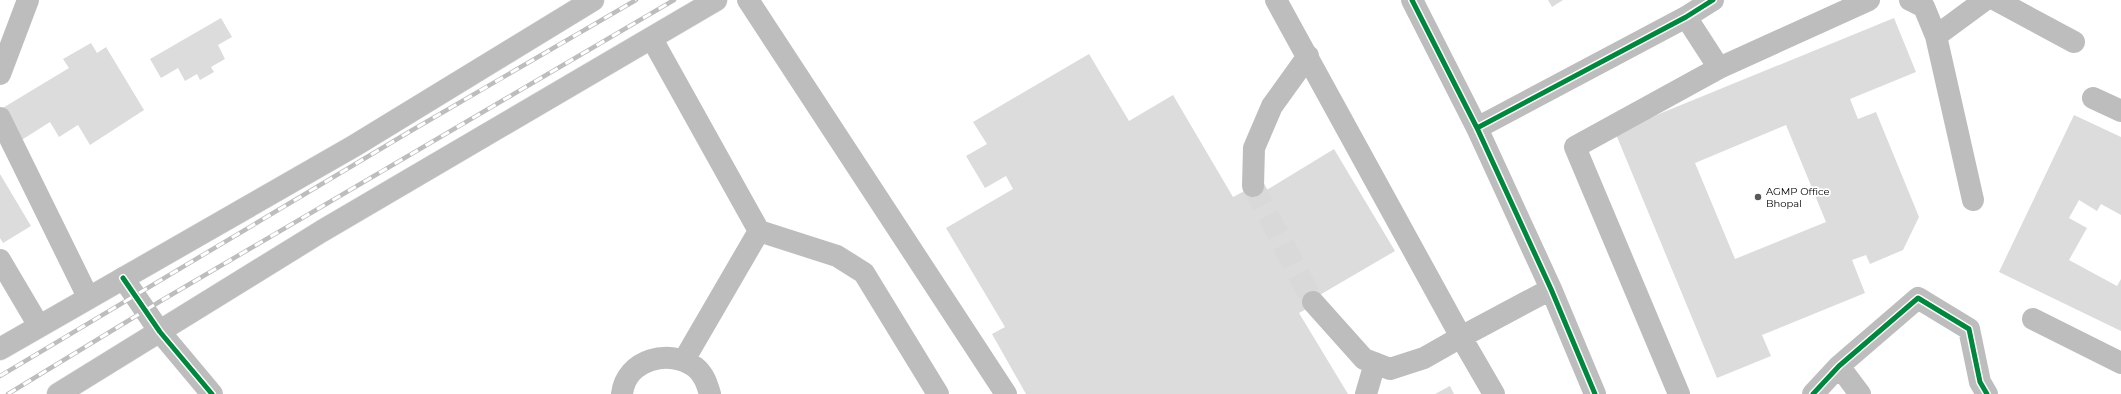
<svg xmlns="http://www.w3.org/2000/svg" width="2121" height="394" font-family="Montserrat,sans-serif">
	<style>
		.building { fill: #dcdcdc; fill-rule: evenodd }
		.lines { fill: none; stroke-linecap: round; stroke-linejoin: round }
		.minor-tunnel { stroke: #d9d9d9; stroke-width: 22; stroke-dasharray: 22 11; stroke-linecap: butt }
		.major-casing { stroke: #dbdbdb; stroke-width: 23 }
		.minor { stroke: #bdbdbd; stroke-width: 22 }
		.major { stroke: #bdbdbd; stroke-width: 22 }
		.rail-casing { stroke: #bdbdbd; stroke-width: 4.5 }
		.rail { stroke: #fff; stroke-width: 3; stroke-dasharray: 9; stroke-linecap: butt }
		.cycleway-casing { stroke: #fff; stroke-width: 8 }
		.cycleway { stroke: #00873e; stroke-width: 5 }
		.poi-dot { fill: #595959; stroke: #fff; stroke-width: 1.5 }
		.labels { text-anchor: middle; stroke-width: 3.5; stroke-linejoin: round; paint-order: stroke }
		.poi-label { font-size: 10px; fill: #000; stroke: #fff; text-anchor: start }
	</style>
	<rect width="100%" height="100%" fill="#fff"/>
	<path class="building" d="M 1548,0 L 1563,0 L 1552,7 Z
		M 221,18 L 232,37 L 218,45 L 225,59 L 211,67 L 214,72 L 200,80 L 197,74 L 185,81 L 178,68 L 161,78 L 150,59 Z
		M 1894,18 L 1916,72 L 1850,99 L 1858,119 L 1876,112 L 1919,217 L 1903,250 L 1870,264 L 1866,255 L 1852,260 L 1865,293 L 1762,335 L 1771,356 L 1717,378 L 1615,132 ZM 1786,125 L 1826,222 L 1735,259 L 1695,163 Z
		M 91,43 L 97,53 L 106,47 L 144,110 L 90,145 L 78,125 L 59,137 L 50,122 L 20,141 L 1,109 L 69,68 L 63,59 Z
		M 1089,54 L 1129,121 L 1173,95 L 1233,197 L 1254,186 L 1260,194 L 1334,149 L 1395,251 L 1318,296 L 1321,301 L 1299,313 L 1348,394 L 1026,394 L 992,334 L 1005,327 L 946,228 L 1013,189 L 1006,176 L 985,188 L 966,156 L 987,144 L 973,122 Z
		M 2074,115 L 2121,137 L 2121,215 L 2101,204 L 2097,211 L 2079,200 L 2069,218 L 2087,228 L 2069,260 L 2117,286 L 2121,279 L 2121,331 L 1999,272 Z
		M 0,174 L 31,226 L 3,243 L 0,238 Z
		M 1450,386 L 1454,394 L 1435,394 Z"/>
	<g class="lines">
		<path class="minor-tunnel" d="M 1253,186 L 1313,302"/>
		<defs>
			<path id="major" d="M 0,349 L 354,146 L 593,0
				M 58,394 L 322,231 L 716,0"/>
		</defs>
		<use href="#major" class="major-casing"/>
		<path class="minor" d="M 748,0 L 1006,394
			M 1276,0 L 1461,337 L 1424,358 L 1390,369 L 1364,359 L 1313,302
			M 1412,0 L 1477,128 L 1551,289 L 1595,394
			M 1910,0 L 1924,7 L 1936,36 L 1973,200
			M 1996,0 L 2074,42
			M 1686,17 L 1719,68
			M 1936,36 L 1985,0
			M 652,39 L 759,231 L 837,256 L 864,273 L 938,394
			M 0,74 L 28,0
			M 2093,98 L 2121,111
			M 0,118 L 88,297
			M 1477,128 L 1686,17 L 1713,0
			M 1253,186 L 1254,148 L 1272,106 L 1308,56
			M 0,260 L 39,326
			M 123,278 L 160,332 L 212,394
			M 2033,319 L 2121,363
			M 684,360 L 759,231
			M 1839,366 L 1860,394
			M 622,394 C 626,359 670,348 695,367 C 704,374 707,384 710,394
			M 1366,394 L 1375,363
			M 1494,394 L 1461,337 L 1551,289
			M 1679,394 L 1575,147 L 1719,68 L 1869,0
			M 1813,394 L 1839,366 L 1918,298 L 1969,329 L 1980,382 L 1987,394"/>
		<use href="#major" class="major"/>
		<defs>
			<path id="rail" d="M 0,376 L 409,132 L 636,0
				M 8,394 L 159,302 L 674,0"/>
		</defs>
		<use href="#rail" class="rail-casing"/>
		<use href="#rail" class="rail"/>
		<defs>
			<path id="cycleway" d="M 1412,0 L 1477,128 L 1551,289 L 1595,394
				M 1477,128 L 1686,17 L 1713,0
				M 123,278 L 160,332 L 212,394
				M 1813,394 L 1839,366 L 1918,298 L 1969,329 L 1980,382 L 1987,394"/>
		</defs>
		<use href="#cycleway" class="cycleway-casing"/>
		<use href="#cycleway" class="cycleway"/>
	</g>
	<circle class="poi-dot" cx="1758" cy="197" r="4"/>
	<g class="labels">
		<g class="poi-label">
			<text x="1766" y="195">AGMP Office<tspan x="1766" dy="12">Bhopal</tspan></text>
		</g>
	</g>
</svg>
